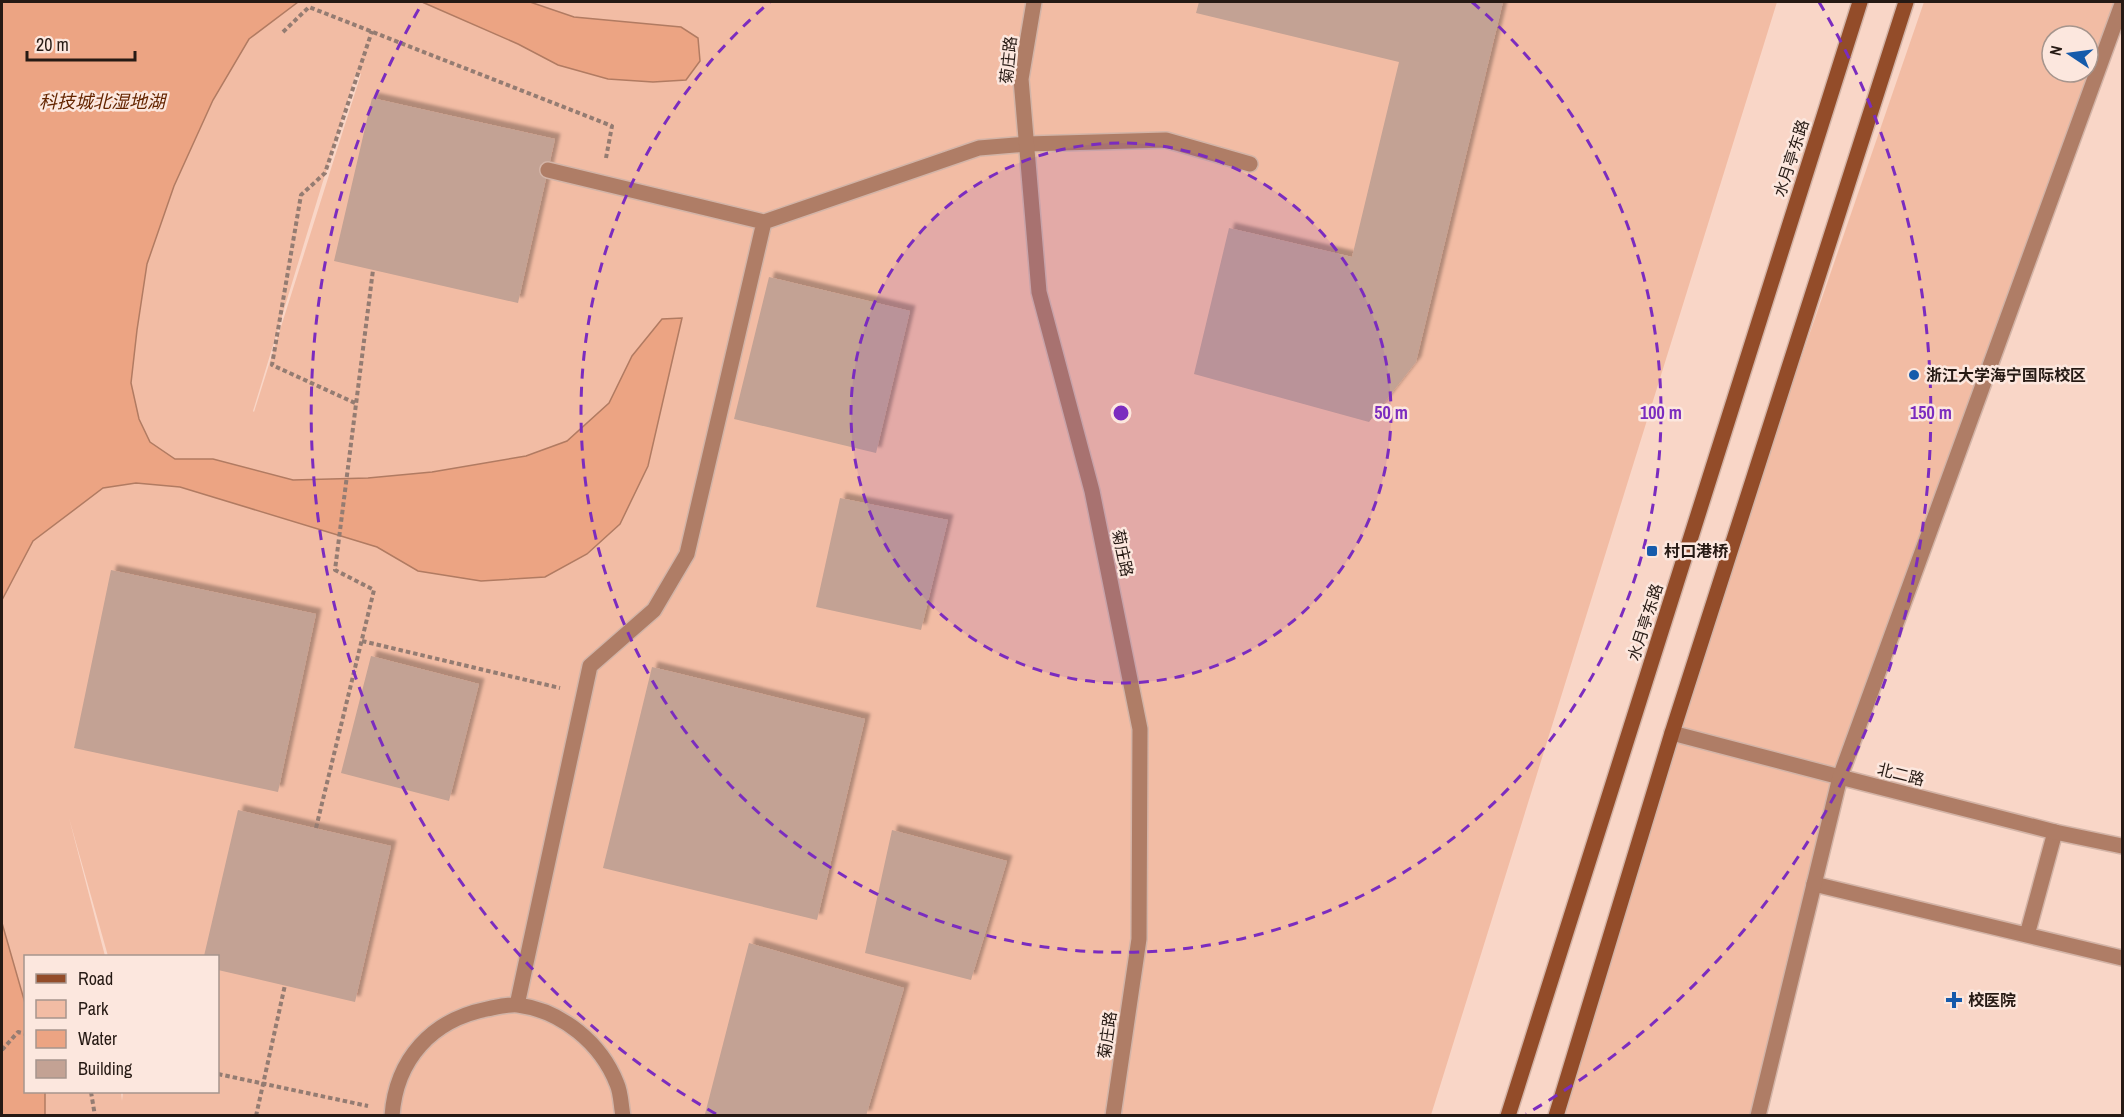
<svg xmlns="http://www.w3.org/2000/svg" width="2124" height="1117" font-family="'Archivo Narrow','Noto Sans SC',sans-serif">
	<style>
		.green { fill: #f2bca4; fill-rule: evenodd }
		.water { fill: #eca483; stroke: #b17b62; stroke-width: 1.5 }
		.building { fill: #c3a294; filter: url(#shadow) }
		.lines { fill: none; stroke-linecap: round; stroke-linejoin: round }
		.lane-casing { stroke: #d3b4a7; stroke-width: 18 }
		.street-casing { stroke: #d3b4a7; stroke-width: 18 }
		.secondary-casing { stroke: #d3b4a7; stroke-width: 18 }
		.path { stroke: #947c72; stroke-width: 4; stroke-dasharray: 4.5 3; stroke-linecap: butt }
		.lane { stroke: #af7d66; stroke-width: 15 }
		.street { stroke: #af7d66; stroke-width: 15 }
		.secondary { stroke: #934c29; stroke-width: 15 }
		.ring { fill: none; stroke: #7b2cbf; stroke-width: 3; stroke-dasharray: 10 8 }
		.poi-dot { fill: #165bab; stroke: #fce7de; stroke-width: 2 }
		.labels { text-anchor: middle; stroke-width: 5; stroke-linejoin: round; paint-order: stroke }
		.street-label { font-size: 16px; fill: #261a14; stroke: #fce7de }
		.poi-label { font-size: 16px; font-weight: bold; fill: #261a14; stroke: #fce7de; text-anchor: start }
		.water-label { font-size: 18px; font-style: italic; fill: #642500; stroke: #fce7de }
		.centre { fill: #7b2cbf; stroke: #fce7de; stroke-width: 3 }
		.ring-label { font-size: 18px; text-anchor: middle; font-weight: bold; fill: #7b2cbf; stroke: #fce7de; stroke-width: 5; stroke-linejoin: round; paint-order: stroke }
	</style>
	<defs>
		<filter id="shadow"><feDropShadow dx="5.5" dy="-5.5" stdDeviation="1.5" flood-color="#0004"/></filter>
	</defs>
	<rect width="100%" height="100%" fill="#f9d6c7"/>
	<path class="green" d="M 2,2 L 1777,2 L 1431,1115 L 2,1116 ZM 356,73 L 361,74 L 254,412 L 253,411 ZM 69,818 L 108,956 L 218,956 L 218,1092 L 123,1092 L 122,1101 L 121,1092 L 26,1092 L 26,956 L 105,956 Z
		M 1924,2 L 2122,2 L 1840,777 L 1758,1115 L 1553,1116 L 1672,733 ZM 2052,36 L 2088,36 L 2088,72 L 2052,72 Z"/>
	<path class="water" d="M 2,2 L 298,2 L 249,39 L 213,100 L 174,186 L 147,264 L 137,330 L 131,383 L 139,419 L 150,442 L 175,459 L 213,459 L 293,480 L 368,478 L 432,472 L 526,456 L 567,441 L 609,403 L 632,356 L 662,319 L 682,318 L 648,466 L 620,524 L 587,554 L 545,577 L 481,581 L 418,571 L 377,547 L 180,487 L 136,483 L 103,488 L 33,541 L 2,600 Z
		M 422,2 L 530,2 L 574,17 L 681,27 L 698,38 L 700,61 L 686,80 L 653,82 L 608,79 L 558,65 L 518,44 Z
		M 2,923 L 25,1003 L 26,1092 L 45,1092 L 45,1115 L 2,1115 Z"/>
	<path class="building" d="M 1199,2 L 1503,2 L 1416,362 L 1369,422 L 1194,374 L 1229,228 L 1352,257 L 1399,62 L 1196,13 Z
		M 372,98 L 555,139 L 518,303 L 334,261 Z
		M 769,277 L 910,311 L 876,453 L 734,419 Z
		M 840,498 L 948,520 L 921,630 L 816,607 Z
		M 111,570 L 316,614 L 278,792 L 74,748 Z
		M 371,656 L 479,684 L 449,801 L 341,773 Z
		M 652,667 L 865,719 L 817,920 L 603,868 Z
		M 238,810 L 391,846 L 355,1002 L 218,970 L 218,956 L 204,956 Z
		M 892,830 L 1007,861 L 971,980 L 865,953 Z
		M 749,943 L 904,988 L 866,1116 L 705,1114 Z"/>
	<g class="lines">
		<defs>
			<path id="lane" d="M 548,170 L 764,222 L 979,148 L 1027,144 L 1166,140 L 1250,164
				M 1672,733 L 1840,777
				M 1814,884 L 2122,958
				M 2027,935 L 2055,832
				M 517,1005 L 590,666 L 654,610 L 687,554 L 764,222
				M 392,1116 C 396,1059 432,1020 487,1009 C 497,1007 508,1004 518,1005 C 562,1011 601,1043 617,1084 C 621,1093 621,1106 623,1116"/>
			<path id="street" d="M 1034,2 L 1021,79 L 1039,292 L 1092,491 L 1140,729 L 1139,939 L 1113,1116
				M 1840,777 L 2055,832 L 2122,846
				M 1758,1116 L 1840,777 L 2122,4"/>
			<path id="secondary" d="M 1508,1116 L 1860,2
				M 1556,1116 L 1672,733 L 1906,2"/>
		</defs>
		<use href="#lane" class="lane-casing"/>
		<use href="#street" class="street-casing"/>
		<use href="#secondary" class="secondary-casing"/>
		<path class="path" d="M 283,32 L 309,7 L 612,126 L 606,158
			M 355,403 L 272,365 L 301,195 L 325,173 L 372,31
			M 362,641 L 560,688
			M 316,828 L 374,590 L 335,570 L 373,270
			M 2,1050 L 18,1032 L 26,1034
			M 218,1074 L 368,1106
			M 91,1092 L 95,1116
			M 256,1116 L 285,985"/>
		<use href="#lane" class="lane"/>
		<use href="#street" class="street"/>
		<use href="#secondary" class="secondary"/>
	</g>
	<circle cx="1121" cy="413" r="270" fill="#7b2cbf" fill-opacity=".12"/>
	<g class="ring">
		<circle cx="1121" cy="413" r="270"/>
		<path d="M1472 2A540 540 0 1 1 770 2"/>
		<path d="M716 1114A810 810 0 0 1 423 2M1819 2A810 810 0 0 1 1526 1114"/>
	</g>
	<g class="poi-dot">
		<circle cx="1914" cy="375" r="6"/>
		<rect x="1646" y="545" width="12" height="12" rx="3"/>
		<path d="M1951 991h6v6h6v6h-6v6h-6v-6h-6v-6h6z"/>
	</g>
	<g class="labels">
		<g class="street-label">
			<text transform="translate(1008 60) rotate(-84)" y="6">菊庄路</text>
			<text transform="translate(1791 158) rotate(-72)" y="6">水月亭东路</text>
			<text transform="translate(1123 553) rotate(78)" y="6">菊庄路</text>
			<text transform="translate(1645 622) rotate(-72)" y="6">水月亭东路</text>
			<text transform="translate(1901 774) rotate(14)" y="6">北二路</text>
			<text transform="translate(1107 1035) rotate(-82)" y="6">菊庄路</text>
		</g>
		<g class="poi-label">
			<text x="1926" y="381">浙江大学海宁国际校区</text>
			<text x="1664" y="557">村口港桥</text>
			<text x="1968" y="1006">校医院</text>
		</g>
		<g class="water-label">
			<text x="102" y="108">科技城北湿地湖</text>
		</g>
	</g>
	<circle cx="1121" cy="413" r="9" class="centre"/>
	<g class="ring-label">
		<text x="1391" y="419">50 m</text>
		<text x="1661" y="419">100 m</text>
		<text x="1931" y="419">150 m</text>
	</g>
	<rect width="2124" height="1117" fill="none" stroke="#261a14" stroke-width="6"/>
	<rect x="24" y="955" width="195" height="138" fill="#fce7de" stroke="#a6958d" stroke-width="1.5"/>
	<rect x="36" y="974" width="30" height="9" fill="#934c29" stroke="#a6958d" stroke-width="1.5"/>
	<text x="78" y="985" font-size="18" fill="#261a14">Road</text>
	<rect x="36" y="1000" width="30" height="18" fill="#f2bca4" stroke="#a6958d" stroke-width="1.5"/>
	<text x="78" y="1015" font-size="18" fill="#261a14">Park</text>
	<rect x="36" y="1030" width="30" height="18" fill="#eca483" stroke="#a6958d" stroke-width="1.5"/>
	<text x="78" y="1045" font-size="18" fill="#261a14">Water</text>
	<rect x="36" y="1060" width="30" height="18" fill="#c3a294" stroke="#a6958d" stroke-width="1.5"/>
	<text x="78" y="1075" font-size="18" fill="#261a14">Building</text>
	<g transform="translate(2070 54) rotate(283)"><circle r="28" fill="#fce7de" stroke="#a6958d" stroke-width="1.5"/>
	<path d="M0-4.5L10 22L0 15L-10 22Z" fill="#165bab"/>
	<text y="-9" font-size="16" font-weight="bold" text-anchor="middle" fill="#261a14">N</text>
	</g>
	<path d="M27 51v9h108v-9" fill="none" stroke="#261a14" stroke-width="3"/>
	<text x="36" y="51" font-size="18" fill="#261a14" stroke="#fce7de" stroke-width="4.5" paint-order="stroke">20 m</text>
</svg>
